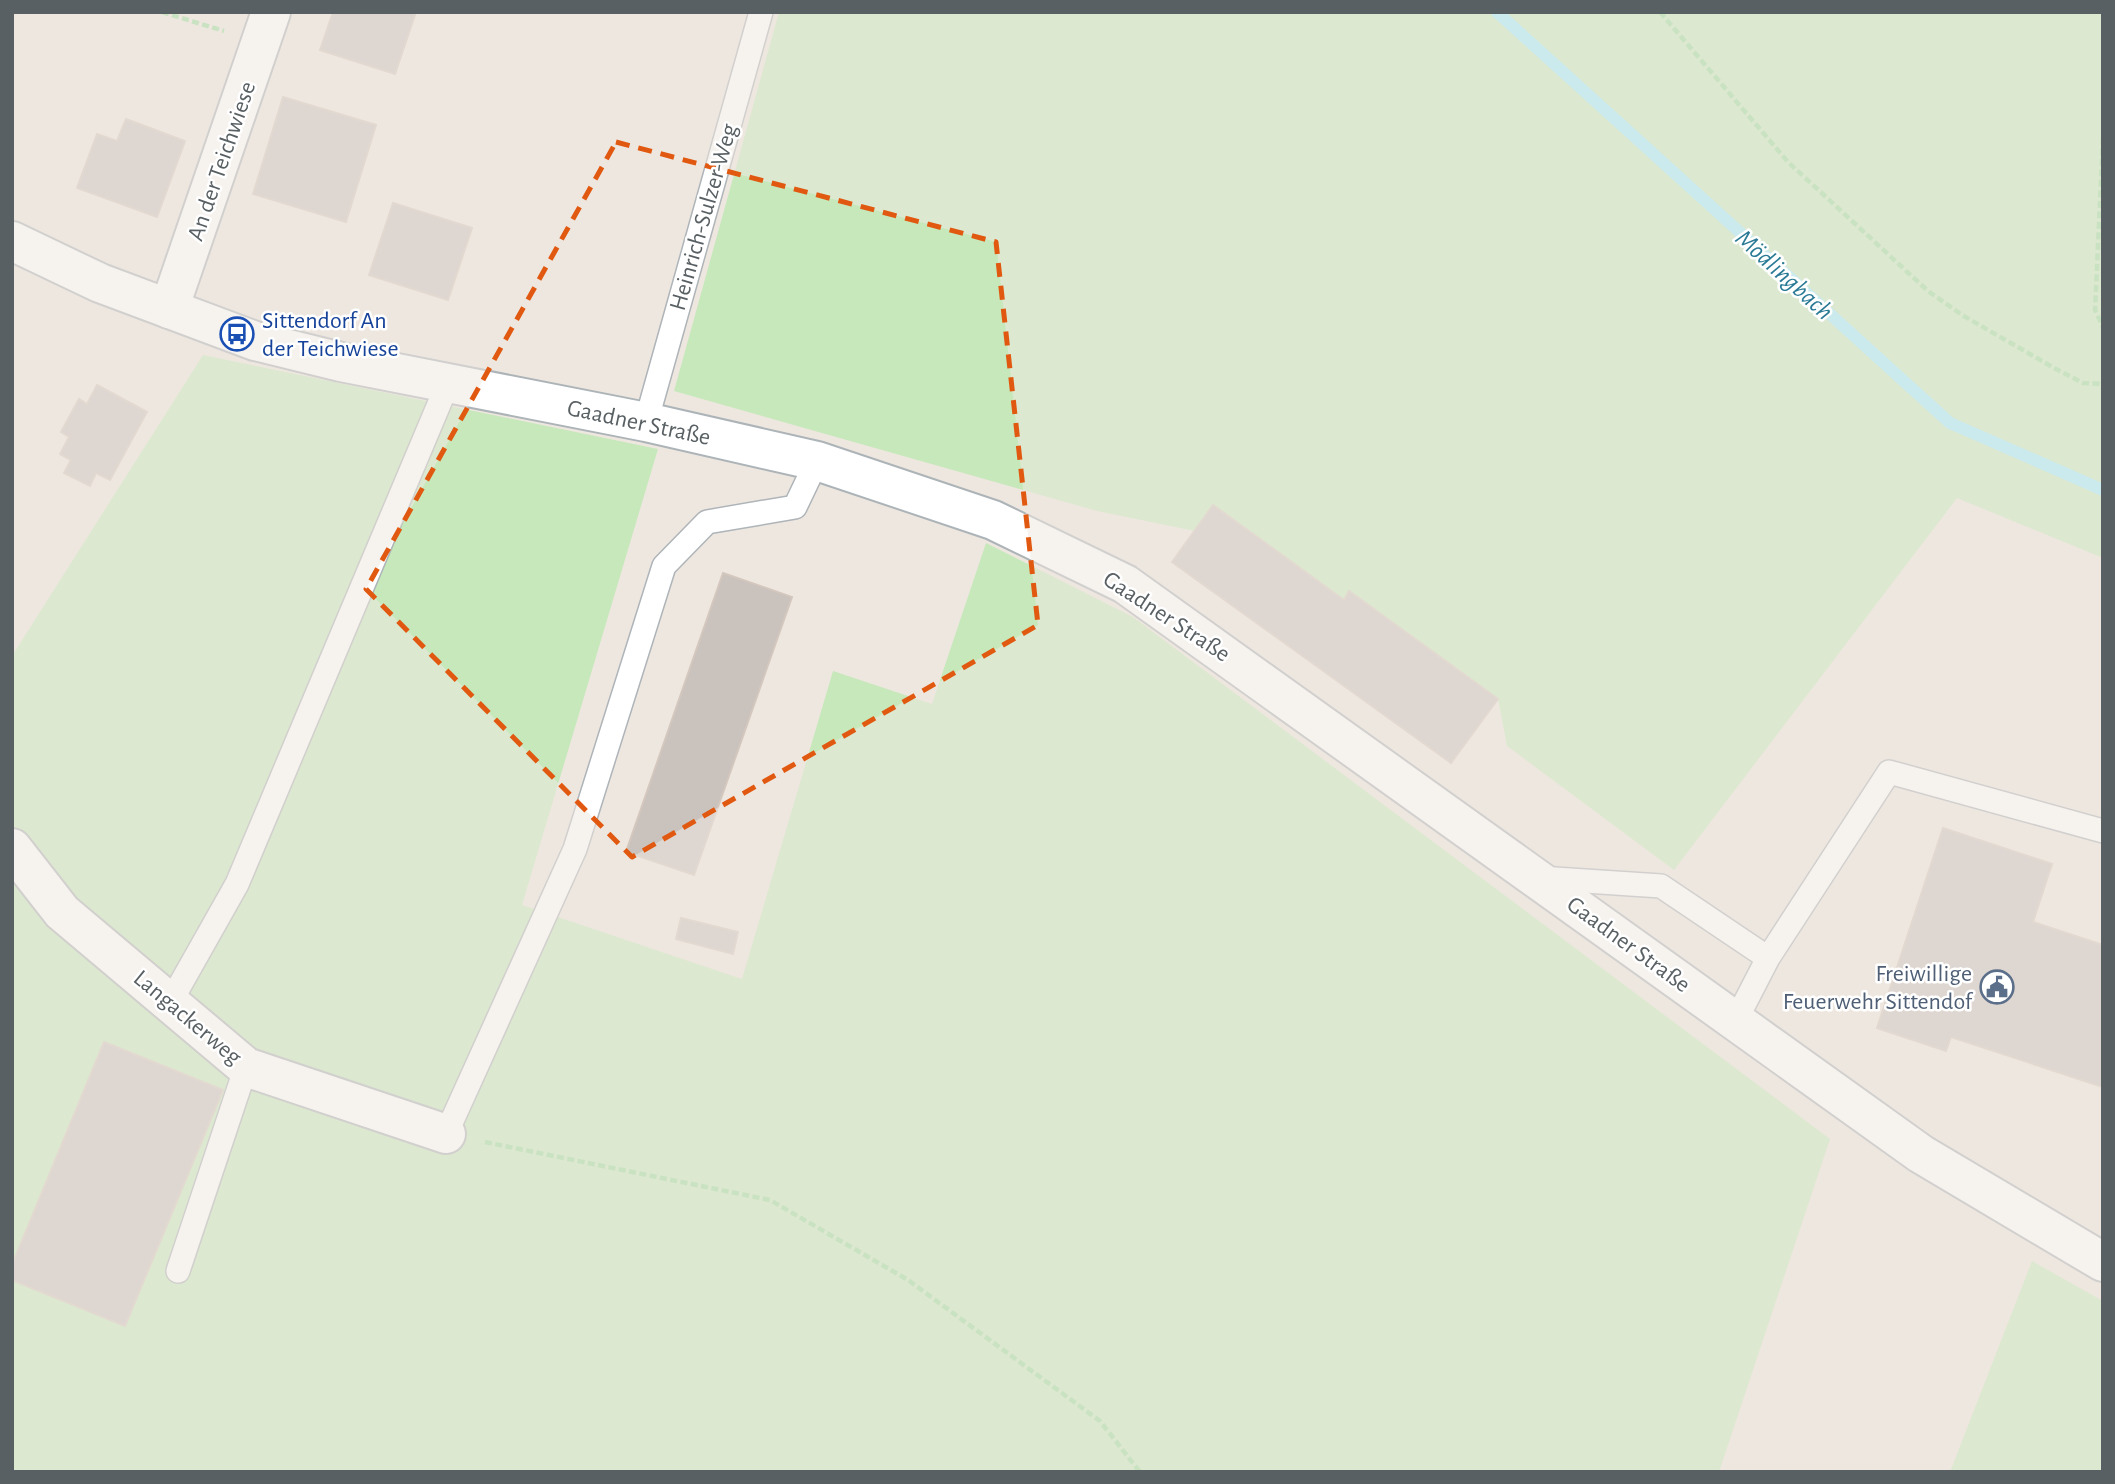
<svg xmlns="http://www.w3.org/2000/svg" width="2115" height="1484" font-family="'Alegreya Sans',sans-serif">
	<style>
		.green { fill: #c6e8ba }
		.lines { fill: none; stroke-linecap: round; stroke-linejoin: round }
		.stream { stroke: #9feeff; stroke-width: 12 }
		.building { fill: #c9c2bd; stroke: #d3c7be; stroke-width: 2 }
		.lane-casing { stroke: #aeb4b8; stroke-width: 26 }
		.street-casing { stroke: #aeb4b8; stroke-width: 42 }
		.secondary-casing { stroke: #adb4b8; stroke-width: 42 }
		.path { stroke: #9cdc9c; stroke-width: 4.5; stroke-dasharray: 7 3.5; stroke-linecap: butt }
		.lane { stroke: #fff; stroke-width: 23 }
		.street { stroke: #fff; stroke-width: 38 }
		.secondary { stroke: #fff; stroke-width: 38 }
		.marked { fill: none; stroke: #e15910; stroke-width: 5; stroke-dasharray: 14 9; stroke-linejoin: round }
		.labels { text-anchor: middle; stroke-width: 5; stroke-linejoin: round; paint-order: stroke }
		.street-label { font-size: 24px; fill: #596063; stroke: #fff }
		.transit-label { font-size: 24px; fill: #164399; stroke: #fff; text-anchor: start }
		.service-label { font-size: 24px; fill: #4e5e75; stroke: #fff; text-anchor: end }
		.water-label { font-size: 26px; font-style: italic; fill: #2b7a95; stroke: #fff }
	</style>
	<rect width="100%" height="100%" fill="#eee7e0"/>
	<path class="green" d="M 779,12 L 2103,12 L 2103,558 L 1957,498 L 1674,870 L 1507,746 L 1498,699 L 1350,591 L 1344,600 L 1214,505 L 1195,531 L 1097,511 L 674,391 Z
		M 203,355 L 658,449 L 522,905 L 742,979 L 833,671 L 932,704 L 986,543 L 1133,617 L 1830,1139 L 1719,1472 L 12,1472 L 12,656 Z
		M 2032,1261 L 2103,1301 L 2103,1472 L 1950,1472 Z"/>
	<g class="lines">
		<path class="stream" d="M 1497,12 L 1950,423 L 2103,490"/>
	</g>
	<path class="building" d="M 333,12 L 416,12 L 395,74 L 320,50 Z
		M 283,97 L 376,125 L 346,222 L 253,194 Z
		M 126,119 L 185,141 L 157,217 L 77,188 L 97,134 L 117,141 Z
		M 393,203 L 472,228 L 448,300 L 369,275 Z
		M 97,385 L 147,412 L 110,480 L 96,473 L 90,486 L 64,473 L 71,460 L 60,454 L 69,437 L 61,432 L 79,399 L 87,404 Z
		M 1213,505 L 1344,600 L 1349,591 L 1498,699 L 1451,763 L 1172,562 Z
		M 723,573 L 792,597 L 694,875 L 626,852 Z
		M 1943,828 L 2052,864 L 2033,922 L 2103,945 L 2103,1087 L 1951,1037 L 1946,1051 L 1877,1028 Z
		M 681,918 L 738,932 L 733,954 L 676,939 Z
		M 104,1042 L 223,1090 L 125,1326 L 12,1280 L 12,1265 Z"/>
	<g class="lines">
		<defs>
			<path id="lane" d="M 646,422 L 761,12
				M 1540,878 L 1661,886 L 1768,958 L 1735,1022
				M 1768,958 L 1889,772 L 2103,831
				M 171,1001 L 237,884 L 448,383
				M 446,1134 L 575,849 L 664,566 L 707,522 L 795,507 L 817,461
				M 178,1271 L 246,1067"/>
			<path id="street" d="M 169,309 L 271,12
				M 12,848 L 62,912 L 246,1067 L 446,1134"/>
			<path id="secondary" d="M 12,241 L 100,283 L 255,341 L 341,362 L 646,422 L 817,461 L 993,520 L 1125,584 L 1921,1154 L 2103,1262"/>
		</defs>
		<use href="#lane" class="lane-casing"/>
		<use href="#street" class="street-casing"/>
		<use href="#secondary" class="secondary-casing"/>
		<path class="path" d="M 162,12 L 224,31
			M 1660,12 L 1788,162 L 1928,291 L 1962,315 L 2056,369 L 2083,383 L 2103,384
			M 2103,138 L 2095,310 L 2103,327
			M 485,1142 L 770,1200 L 908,1280 L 1100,1421 L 1140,1472"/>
		<use href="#lane" class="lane"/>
		<use href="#street" class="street"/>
		<use href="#secondary" class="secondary"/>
	</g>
	<path d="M0 0H2115V1484H0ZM 616,142 L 996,242 L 1038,625 L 632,857 L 366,589 Z" fill="#eee7e0" fill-opacity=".55" fill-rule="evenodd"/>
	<path class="marked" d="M 616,142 L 996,242 L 1038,625 L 632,857 L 366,589 Z"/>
	<defs>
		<symbol id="bus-ring" viewBox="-11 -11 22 22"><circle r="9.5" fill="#fff" stroke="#1a4fb4" stroke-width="1.5"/><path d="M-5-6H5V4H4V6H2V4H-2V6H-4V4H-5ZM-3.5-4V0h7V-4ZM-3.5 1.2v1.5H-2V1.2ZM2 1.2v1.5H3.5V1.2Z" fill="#1a4fb4"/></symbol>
		<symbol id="civic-ring" viewBox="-11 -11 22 22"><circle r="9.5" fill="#fff" stroke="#5c6f8a" stroke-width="1.5"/><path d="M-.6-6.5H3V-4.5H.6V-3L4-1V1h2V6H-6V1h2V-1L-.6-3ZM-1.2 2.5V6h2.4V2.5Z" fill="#5c6f8a"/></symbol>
	</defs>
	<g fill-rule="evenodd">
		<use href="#bus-ring" x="218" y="315" width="38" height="38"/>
		<use href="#civic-ring" x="1978" y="968" width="38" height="38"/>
	</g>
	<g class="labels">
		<g class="street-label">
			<text transform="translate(221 161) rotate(-71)" y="8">An der Teichwiese</text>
			<text transform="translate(703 217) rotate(-74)" y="8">Heinrich-Sulzer-Weg</text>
			<text transform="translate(639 422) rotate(12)" y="8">Gaadner Straße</text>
			<text transform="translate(1167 616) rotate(33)" y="8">Gaadner Straße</text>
			<text transform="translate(1629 944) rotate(36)" y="8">Gaadner Straße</text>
			<text transform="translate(188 1017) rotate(40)" y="8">Langackerweg</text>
		</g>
		<g class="transit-label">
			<text x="262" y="328">Sittendorf An<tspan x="262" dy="28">der Teichwiese</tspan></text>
		</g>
		<g class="service-label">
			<text x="1972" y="981">Freiwillige<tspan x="1972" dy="28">Feuerwehr Sittendof</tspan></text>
		</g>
		<g class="water-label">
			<text transform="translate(1785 274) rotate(42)" y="9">Mödlingbach</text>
		</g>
	</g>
	<rect width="2115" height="1484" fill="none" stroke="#596063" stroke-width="28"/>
</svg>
